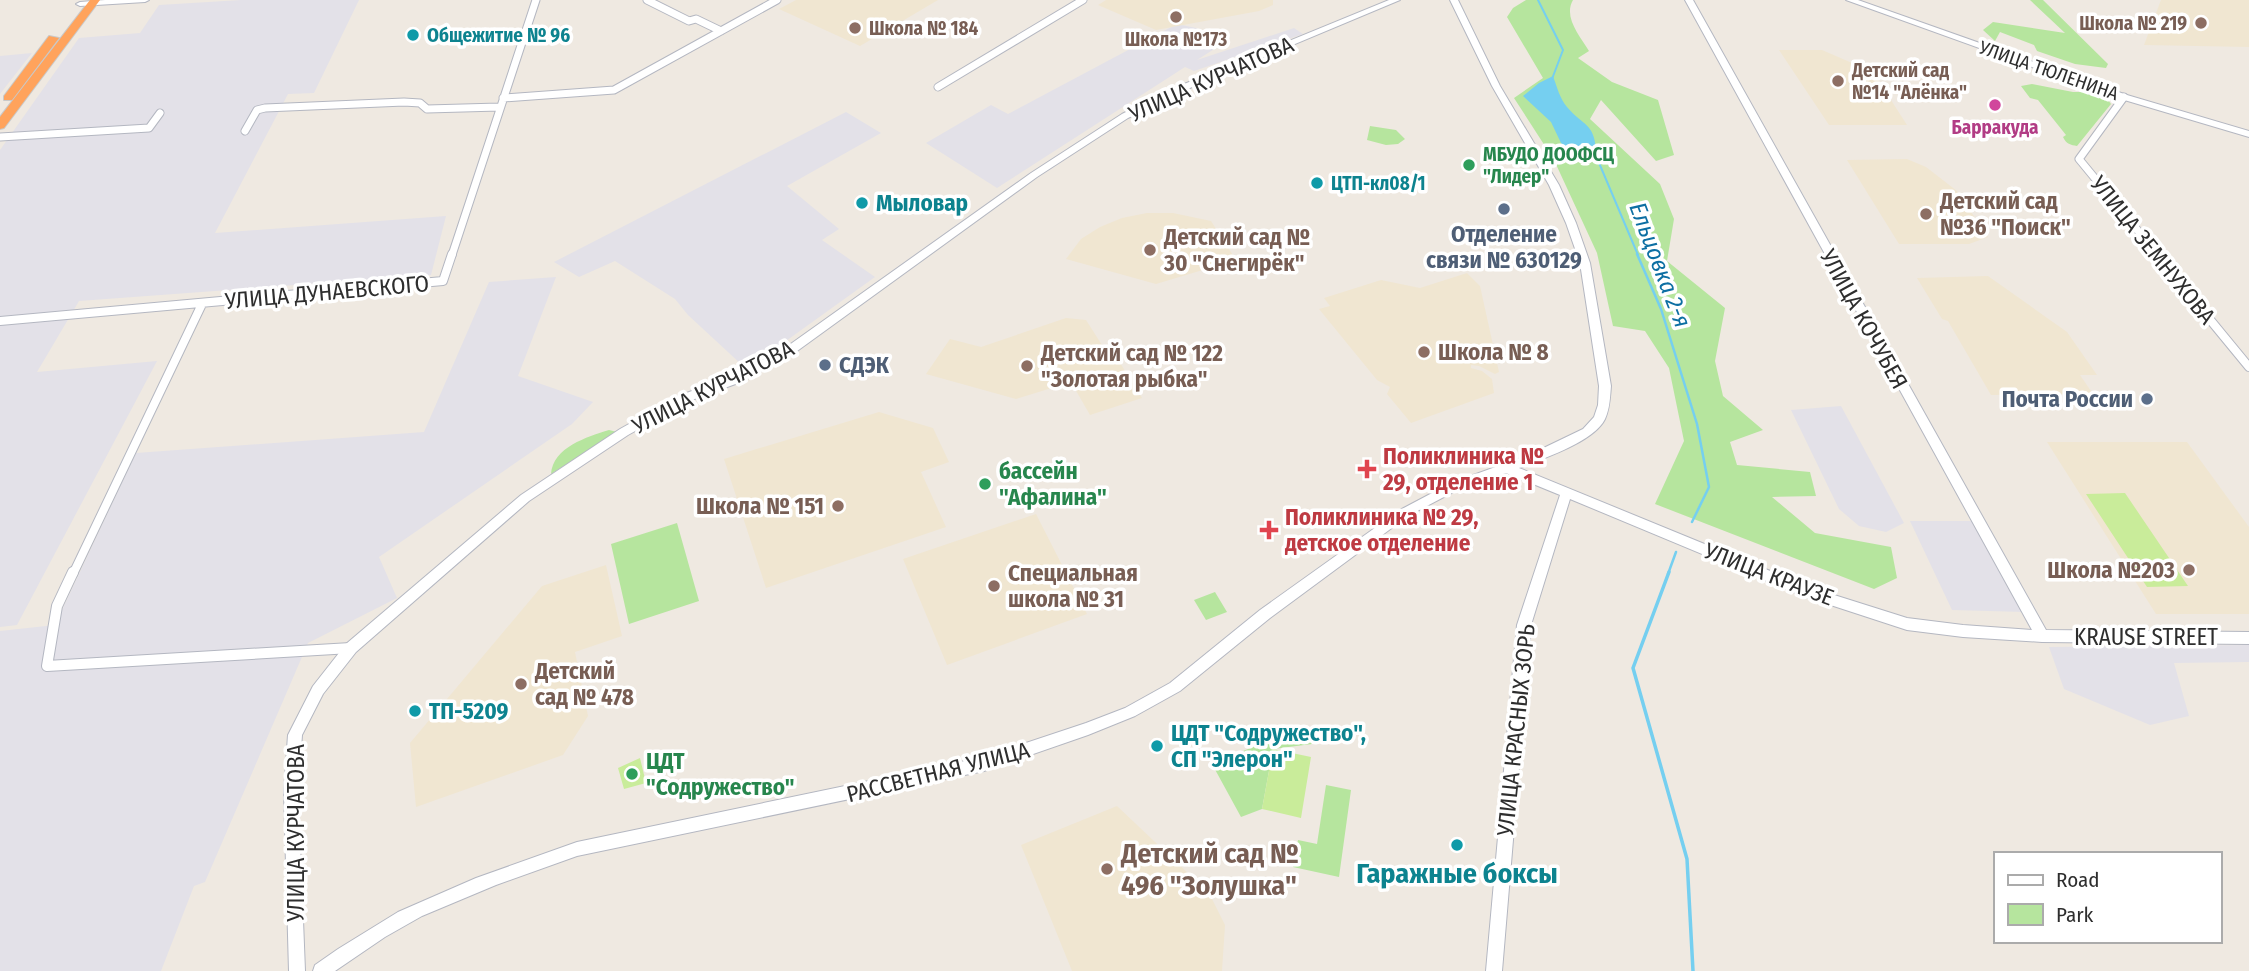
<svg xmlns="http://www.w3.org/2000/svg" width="2249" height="971" font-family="'Fira Sans Condensed',sans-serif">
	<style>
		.industrial { fill: #e3e1e8 }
		.education { fill: #f0e6d1 }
		.green { fill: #b6e59e }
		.pitch { fill: #c9ec9a }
		.water { fill: #75cff0 }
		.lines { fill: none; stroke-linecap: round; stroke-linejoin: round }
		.stream-far2 { stroke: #75cff0; stroke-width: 2 }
		.stream-far1 { stroke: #75cff0; stroke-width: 2.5 }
		.stream { stroke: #75cff0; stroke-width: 3.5 }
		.street-far2-casing { stroke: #b4b7c1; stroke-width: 9 }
		.street-far1-casing { stroke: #b4b7c1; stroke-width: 10 }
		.street-casing { stroke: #b4b7c1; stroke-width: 12 }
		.secondary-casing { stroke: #b4b7c1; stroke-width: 2 }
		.highway-casing { stroke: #c9c9c9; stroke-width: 2 }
		.street-far2 { stroke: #fff; stroke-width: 7 }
		.street-far1 { stroke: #fff; stroke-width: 8 }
		.street { stroke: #fff; stroke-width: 10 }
		.secondary { fill: #fff; fill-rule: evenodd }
		.highway { fill: #ffa35c; fill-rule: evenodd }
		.education-dot { fill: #8d6e63; stroke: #fff; stroke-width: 2.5 }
		.culture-dot { fill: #0f9aa8; stroke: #fff; stroke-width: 2.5 }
		.hotel-dot { fill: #d1479c; stroke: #fff; stroke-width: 2.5 }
		.leisure-dot { fill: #2e9e5b; stroke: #fff; stroke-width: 2.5 }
		.service-dot { fill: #5c6f8a; stroke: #fff; stroke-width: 2.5 }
		.health-dot { fill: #e0444e; stroke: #fff; stroke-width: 2.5 }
		.labels { text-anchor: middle; stroke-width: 7; stroke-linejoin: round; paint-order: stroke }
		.far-education-label { font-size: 19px; font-weight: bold; fill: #785e54; stroke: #fff; text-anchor: start }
		.far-culture-label { font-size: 19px; font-weight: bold; fill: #0d838f; stroke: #fff; text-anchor: start }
		.far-street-label { font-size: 19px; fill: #2e2e2e; stroke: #fff }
		.far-hotel-label { font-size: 19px; font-weight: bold; fill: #b23c85; stroke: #fff }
		.far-leisure-label { font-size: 19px; font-weight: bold; fill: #27864d; stroke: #fff; text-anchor: start }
		.street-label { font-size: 23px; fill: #2e2e2e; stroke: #fff }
		.education-label { font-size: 23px; font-weight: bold; fill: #785e54; stroke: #fff; text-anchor: start }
		.culture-label { font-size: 23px; font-weight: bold; fill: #0d838f; stroke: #fff; text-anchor: start }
		.service-label { font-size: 23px; font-weight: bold; fill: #4e5e75; stroke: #fff }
		.health-label { font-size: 23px; font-weight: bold; fill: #be3a42; stroke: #fff; text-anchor: start }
		.leisure-label { font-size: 23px; font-weight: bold; fill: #27864d; stroke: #fff; text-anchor: start }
		.water-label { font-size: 24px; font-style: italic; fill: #0d6fa3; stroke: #fff }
		.near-education-label { font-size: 28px; font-weight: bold; fill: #785e54; stroke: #fff; text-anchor: start }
		.near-culture-label { font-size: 28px; font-weight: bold; fill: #0d838f; stroke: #fff }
	</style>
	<rect width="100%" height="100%" fill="#efe9e1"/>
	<path class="industrial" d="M 241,0 L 359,0 L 314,93 L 288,94 L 215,233 L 446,216 L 431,275 L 79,301 L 37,372 L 157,361 L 17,625 L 0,627 L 0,150 L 79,38 L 140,33 L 159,5 Z
		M 1177,24 L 1196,28 L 1218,39 L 1219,46 L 1197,60 L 1294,28 L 1303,34 L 1194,71 L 1185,67 L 997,188 L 926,143 L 991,105 L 1008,114 Z
		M 32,53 L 0,94 L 0,56 Z
		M 846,112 L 881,133 L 787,186 L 839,229 L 822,240 L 875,277 L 772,351 L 742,365 L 688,315 L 675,299 L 615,261 L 579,277 L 554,262 Z
		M 556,277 L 518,376 L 593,402 L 572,424 L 379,557 L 397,598 L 308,643 L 205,882 L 194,886 L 161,971 L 0,971 L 0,631 L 55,625 L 136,453 L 424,432 L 489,282 Z
		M 1841,406 L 1904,523 L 1886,532 L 1859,526 L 1839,509 L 1791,410 Z
		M 1910,521 L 1975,521 L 2025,612 L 1952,610 Z
		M 2249,645 L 2249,662 L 2174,663 L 2189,716 L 2150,725 L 2064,689 L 2049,647 Z"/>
	<path class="education" d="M 796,0 L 938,0 L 860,46 L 779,9 Z
		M 1106,0 L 1273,0 L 1273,5 L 1259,11 L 1156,30 L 1098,5 Z
		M 2161,0 L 2249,0 L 2249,47 L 2144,45 Z
		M 1779,50 L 1822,50 L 1873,72 L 1907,125 L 1829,125 Z
		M 1907,159 L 1926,167 L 1957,191 L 1988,237 L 1969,244 L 1899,244 L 1847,160 Z
		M 1147,213 L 1173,213 L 1211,221 L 1236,260 L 1156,284 L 1066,259 L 1081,239 L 1100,227 L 1122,218 Z
		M 1467,273 L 1480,286 L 1499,372 L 1495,374 L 1479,366 L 1471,365 L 1471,368 L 1482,371 L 1492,379 L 1494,393 L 1411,423 L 1387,394 L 1390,387 L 1377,380 L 1319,309 L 1330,306 L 1324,298 L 1381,280 L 1420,288 Z
		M 1988,276 L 2067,332 L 2097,375 L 2080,375 L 2093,394 L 1991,395 L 1948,321 L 1942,319 L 1917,278 Z
		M 1066,318 L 1086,320 L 1109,356 L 1117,358 L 1142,398 L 1090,415 L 1071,382 L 1016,399 L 926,374 L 950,339 L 981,347 Z
		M 879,412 L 933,428 L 949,462 L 921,472 L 946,527 L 766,588 L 724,459 Z
		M 2047,442 L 2187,442 L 2249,527 L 2249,614 L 2156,614 Z
		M 1036,514 L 1087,614 L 947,665 L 903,559 Z
		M 606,565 L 622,636 L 575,652 L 588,716 L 563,755 L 416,807 L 410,743 L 542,586 Z
		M 1117,806 L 1209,893 L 1225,925 L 1222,971 L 1072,971 L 1021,845 Z"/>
	<path class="green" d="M 1526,0 L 1573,0 C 1563,17 1580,36 1589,51 L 1578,58 L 1612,82 L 1658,100 L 1674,155 L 1656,161 L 1601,100 L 1590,119 L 1660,184 L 1674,219 L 1667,261 L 1725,308 L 1715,361 L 1723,396 L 1763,430 L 1730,442 L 1737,465 L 1810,472 L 1816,496 L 1772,497 L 1815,533 L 1891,547 L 1897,578 L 1874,589 L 1655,504 L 1684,441 L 1669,368 L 1645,331 L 1613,326 L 1597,253 L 1554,160 L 1514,98 L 1543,78 L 1507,17 L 1513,8 Z
		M 2030,0 L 2043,0 L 2108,64 L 2106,68 L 2075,64 L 2037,51 L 2034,45 L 2000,32 L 1995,41 L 1983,30 L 1993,22 L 2065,33 Z
		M 2032,84 L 2073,92 L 2095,92 L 2105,96 L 2111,104 L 2077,146 C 2071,145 2066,144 2063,137 L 2066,135 L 2038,100 L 2030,98 L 2021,86 Z
		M 1370,126 L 1396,130 L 1405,139 L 1398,144 L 1386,145 L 1367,140 Z
		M 609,430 L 617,432 L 551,474 C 553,447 587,437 609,430 Z
		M 677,523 L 699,601 L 629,624 L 611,544 Z
		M 1215,592 L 1227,612 L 1206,620 L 1194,600 Z
		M 1301,727 L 1312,744 L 1273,749 L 1262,809 L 1241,817 L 1212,764 Z
		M 1326,785 L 1351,790 L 1339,877 L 1293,867 L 1298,840 L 1317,844 Z"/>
	<path class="pitch" d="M 2125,493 L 2188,586 L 2147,587 L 2086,494 Z
		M 1273,749 L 1311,757 L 1301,818 L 1262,809 Z
		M 640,758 L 646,783 L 624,789 L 618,768 Z"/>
	<path class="water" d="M 1553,76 C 1557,87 1560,99 1567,107 C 1583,126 1595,123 1596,152 L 1587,158 L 1577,159 L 1561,143 L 1551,122 L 1523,96 L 1539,83 Z"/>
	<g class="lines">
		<path class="stream-far2" d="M 1538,0 L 1563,50 L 1552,79
			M 1594,151 L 1638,255"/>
		<path class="stream-far1" d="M 1637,254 L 1661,309 L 1697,424 L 1709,487 L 1692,522
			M 1668,574 L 1676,552"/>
		<path class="stream" d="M 1669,572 L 1633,668 L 1687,859 L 1693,971"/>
		<defs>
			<path id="street-far2" d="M 647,0 L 689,21 L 696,19 L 721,31
				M 938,87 L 1083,0
				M 2124,97 L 2079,159 L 2158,255
				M 503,98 L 614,90 L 777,0
				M 245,131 L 257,110 L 265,108 L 404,102 L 420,103 L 427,109 L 499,107
				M 0,137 L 149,128 L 160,113
				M 452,255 L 536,0"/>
			<path id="street-far1" d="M 2156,254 L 2249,367
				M 0,321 L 443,281 L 452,254
				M 73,574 L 202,304"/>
			<path id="street" d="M 73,572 L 57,606 L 47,666 L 351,648"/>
			<path id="secondary" d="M 105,0 L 149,0 L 145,2 L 80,6 L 76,4 L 80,2 Z
				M 1389,0 L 1400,0 L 1178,93 L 1128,118 L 1037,177 L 793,354 L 741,382 L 689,401 L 628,435 L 529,501 L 356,652 L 323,694 L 302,735 L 298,792 L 305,971 L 289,971 L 284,792 L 288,735 L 313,686 L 346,644 L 521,495 L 620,429 L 681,395 L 733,376 L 785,348 L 1031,173 L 1122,114 L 1172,89 Z
				M 1450,0 L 1458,0 L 1500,86 L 1559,185 L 1576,223 L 1590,263 L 1611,386 C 1610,397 1610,408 1605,419 C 1594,442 1542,459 1519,468 L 1812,588 L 1907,618 L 1963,625 L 2032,630 L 1685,0 L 1693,0 L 2046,630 L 2249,632 L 2249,644 L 2042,642 L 1963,637 L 1907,630 L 1803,596 L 1570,499 L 1531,625 L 1502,971 L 1486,971 L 1517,625 L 1560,495 L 1506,473 L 1459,489 L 1408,516 L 1270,618 L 1180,691 L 1135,716 L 1088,735 L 984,771 L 577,856 L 496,885 L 422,916 L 385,937 L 335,971 L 313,971 L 315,965 L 338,949 L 398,912 L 476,878 L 577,842 L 984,757 L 1086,723 L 1125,708 L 1170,683 L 1260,610 L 1400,510 L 1451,483 L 1529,455 L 1583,429 L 1594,417 L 1598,405 L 1599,386 L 1580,263 L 1566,223 L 1549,185 L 1492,86 Z
				M 1846,0 L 1858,0 L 2127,95 L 2249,131 L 2249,137 L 2121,99 Z"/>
			<path id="highway" d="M 90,0 L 100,0 L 4,128 L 0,129 L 0,117 Z
				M 49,36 L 59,38 L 12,100 L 4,100 L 4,96 Z"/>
		</defs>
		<use href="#street-far2" class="street-far2-casing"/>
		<use href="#street-far1" class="street-far1-casing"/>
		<use href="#street" class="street-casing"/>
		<use href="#secondary" class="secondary-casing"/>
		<use href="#highway" class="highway-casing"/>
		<use href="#street-far2" class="street-far2"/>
		<use href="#street-far1" class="street-far1"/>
		<use href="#street" class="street"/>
		<use href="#secondary" class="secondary"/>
		<use href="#highway" class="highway"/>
	</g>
	<g class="education-dot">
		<circle cx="1176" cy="17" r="7"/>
		<circle cx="2201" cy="23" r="7"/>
		<circle cx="855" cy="28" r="7"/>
		<circle cx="1838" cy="81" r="7"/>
		<circle cx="1926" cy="214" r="7"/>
		<circle cx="1150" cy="250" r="7"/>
		<circle cx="1424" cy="352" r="7"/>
		<circle cx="1027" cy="366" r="7"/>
		<circle cx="838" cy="506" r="7"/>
		<circle cx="2189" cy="570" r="7"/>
		<circle cx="994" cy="586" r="7"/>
		<circle cx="521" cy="684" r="7"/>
		<circle cx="1107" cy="869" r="7"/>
	</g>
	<g class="culture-dot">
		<circle cx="413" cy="35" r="7"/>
		<circle cx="1317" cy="183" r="7"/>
		<circle cx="862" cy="203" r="7"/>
		<circle cx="415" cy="711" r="7"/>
		<circle cx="1157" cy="746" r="7"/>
		<circle cx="1457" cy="845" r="7"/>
	</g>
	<circle class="hotel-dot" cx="1995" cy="105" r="7"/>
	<g class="leisure-dot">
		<circle cx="1469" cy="165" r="7"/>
		<circle cx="985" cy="484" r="7"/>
		<circle cx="632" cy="774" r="7"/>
	</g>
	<g class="service-dot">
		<circle cx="1504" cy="209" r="7"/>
		<circle cx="825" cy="365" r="7"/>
		<circle cx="2147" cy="399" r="7"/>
	</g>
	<g class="health-dot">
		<path d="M1363.5 458.5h7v7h7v7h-7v7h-7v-7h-7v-7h7z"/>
		<path d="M1265.5 519.5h7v7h7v7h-7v7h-7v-7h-7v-7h7z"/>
	</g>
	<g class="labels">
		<g class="far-education-label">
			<text x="2187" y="30" text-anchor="end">Школа № 219</text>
			<text x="869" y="35">Школа № 184</text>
			<text x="1176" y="46" text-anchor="middle">Школа №173</text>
			<text x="1852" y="77">Детский сад<tspan x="1852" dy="22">№14 "Алёнка"</tspan></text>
		</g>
		<g class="far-culture-label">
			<text x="427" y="42">Общежитие № 96</text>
			<text x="1331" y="190">ЦТП-кл08/1</text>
		</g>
		<g class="far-street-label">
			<text transform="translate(2049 70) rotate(19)" y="7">УЛИЦА ТЮЛЕНИНА</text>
		</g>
		<g class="far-hotel-label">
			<text x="1995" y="134">Барракуда</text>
		</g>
		<g class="far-leisure-label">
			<text x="1483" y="161">МБУДО ДООФСЦ<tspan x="1483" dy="22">"Лидер"</tspan></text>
		</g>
		<g class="street-label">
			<text transform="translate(1211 79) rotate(-24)" y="8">УЛИЦА КУРЧАТОВА</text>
			<text transform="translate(2153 250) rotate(51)" y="8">УЛИЦА ЗЕМНУХОВА</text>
			<text transform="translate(327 292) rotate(-5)" y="8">УЛИЦА ДУНАЕВСКОГО</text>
			<text transform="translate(1864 319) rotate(61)" y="8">УЛИЦА КОЧУБЕЯ</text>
			<text transform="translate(713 387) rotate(-27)" y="8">УЛИЦА КУРЧАТОВА</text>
			<text transform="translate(1769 574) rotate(21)" y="8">УЛИЦА КРАУЗЕ</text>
			<text x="2146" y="645">KRAUSE STREET</text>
			<text transform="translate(1516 730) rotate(-84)" y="8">УЛИЦА КРАСНЫХ ЗОРЬ</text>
			<text transform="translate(938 772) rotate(-14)" y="8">РАССВЕТНАЯ УЛИЦА</text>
			<text transform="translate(296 833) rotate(-90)" y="8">УЛИЦА КУРЧАТОВА</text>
		</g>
		<g class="education-label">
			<text x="1940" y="209">Детский сад<tspan x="1940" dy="26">№36 "Поиск"</tspan></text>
			<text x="1164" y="245">Детский сад №<tspan x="1164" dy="26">30 "Снегирёк"</tspan></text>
			<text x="1438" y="360">Школа № 8</text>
			<text x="1041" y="361">Детский сад № 122<tspan x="1041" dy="26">"Золотая рыбка"</tspan></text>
			<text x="824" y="514" text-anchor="end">Школа № 151</text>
			<text x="2175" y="578" text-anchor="end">Школа №203</text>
			<text x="1008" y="581">Специальная<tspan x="1008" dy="26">школа № 31</tspan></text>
			<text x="535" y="679">Детский<tspan x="535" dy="26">сад № 478</tspan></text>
		</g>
		<g class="culture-label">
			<text x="876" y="211">Мыловар</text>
			<text x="429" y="719">ТП-5209</text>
			<text x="1171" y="741">ЦДТ "Содружество",<tspan x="1171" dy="26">СП "Элерон"</tspan></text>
		</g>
		<g class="service-label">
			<text x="1504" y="242">Отделение<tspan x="1504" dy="26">связи № 630129</tspan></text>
			<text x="839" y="373" text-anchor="start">СДЭК</text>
			<text x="2133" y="407" text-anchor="end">Почта России</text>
		</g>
		<g class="health-label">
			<text x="1383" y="464">Поликлиника №<tspan x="1383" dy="26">29, отделение 1</tspan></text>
			<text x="1285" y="525">Поликлиника № 29,<tspan x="1285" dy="26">детское отделение</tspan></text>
		</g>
		<g class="leisure-label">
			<text x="999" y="479">бассейн<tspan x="999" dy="26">"Афалина"</tspan></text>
			<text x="646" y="769">ЦДТ<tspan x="646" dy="26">"Содружество"</tspan></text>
		</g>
		<g class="water-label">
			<text transform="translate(1660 265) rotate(69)" y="8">Ельцовка 2-я</text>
		</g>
		<g class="near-education-label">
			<text x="1121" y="863">Детский сад №<tspan x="1121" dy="32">496 "Золушка"</tspan></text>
		</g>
		<g class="near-culture-label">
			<text x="1457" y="883">Гаражные боксы</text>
		</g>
	</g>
	<rect x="1994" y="852" width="228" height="91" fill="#ffffff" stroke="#ababab" stroke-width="2"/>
	<rect x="2008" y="875" width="35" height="10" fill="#ffffff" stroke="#ababab" stroke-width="2"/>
	<text x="2056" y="887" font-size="21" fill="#2e2e2e">Road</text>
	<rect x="2008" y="904" width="35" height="21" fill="#b6e59e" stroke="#ababab" stroke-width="2"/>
	<text x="2056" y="922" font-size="21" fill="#2e2e2e">Park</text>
</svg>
